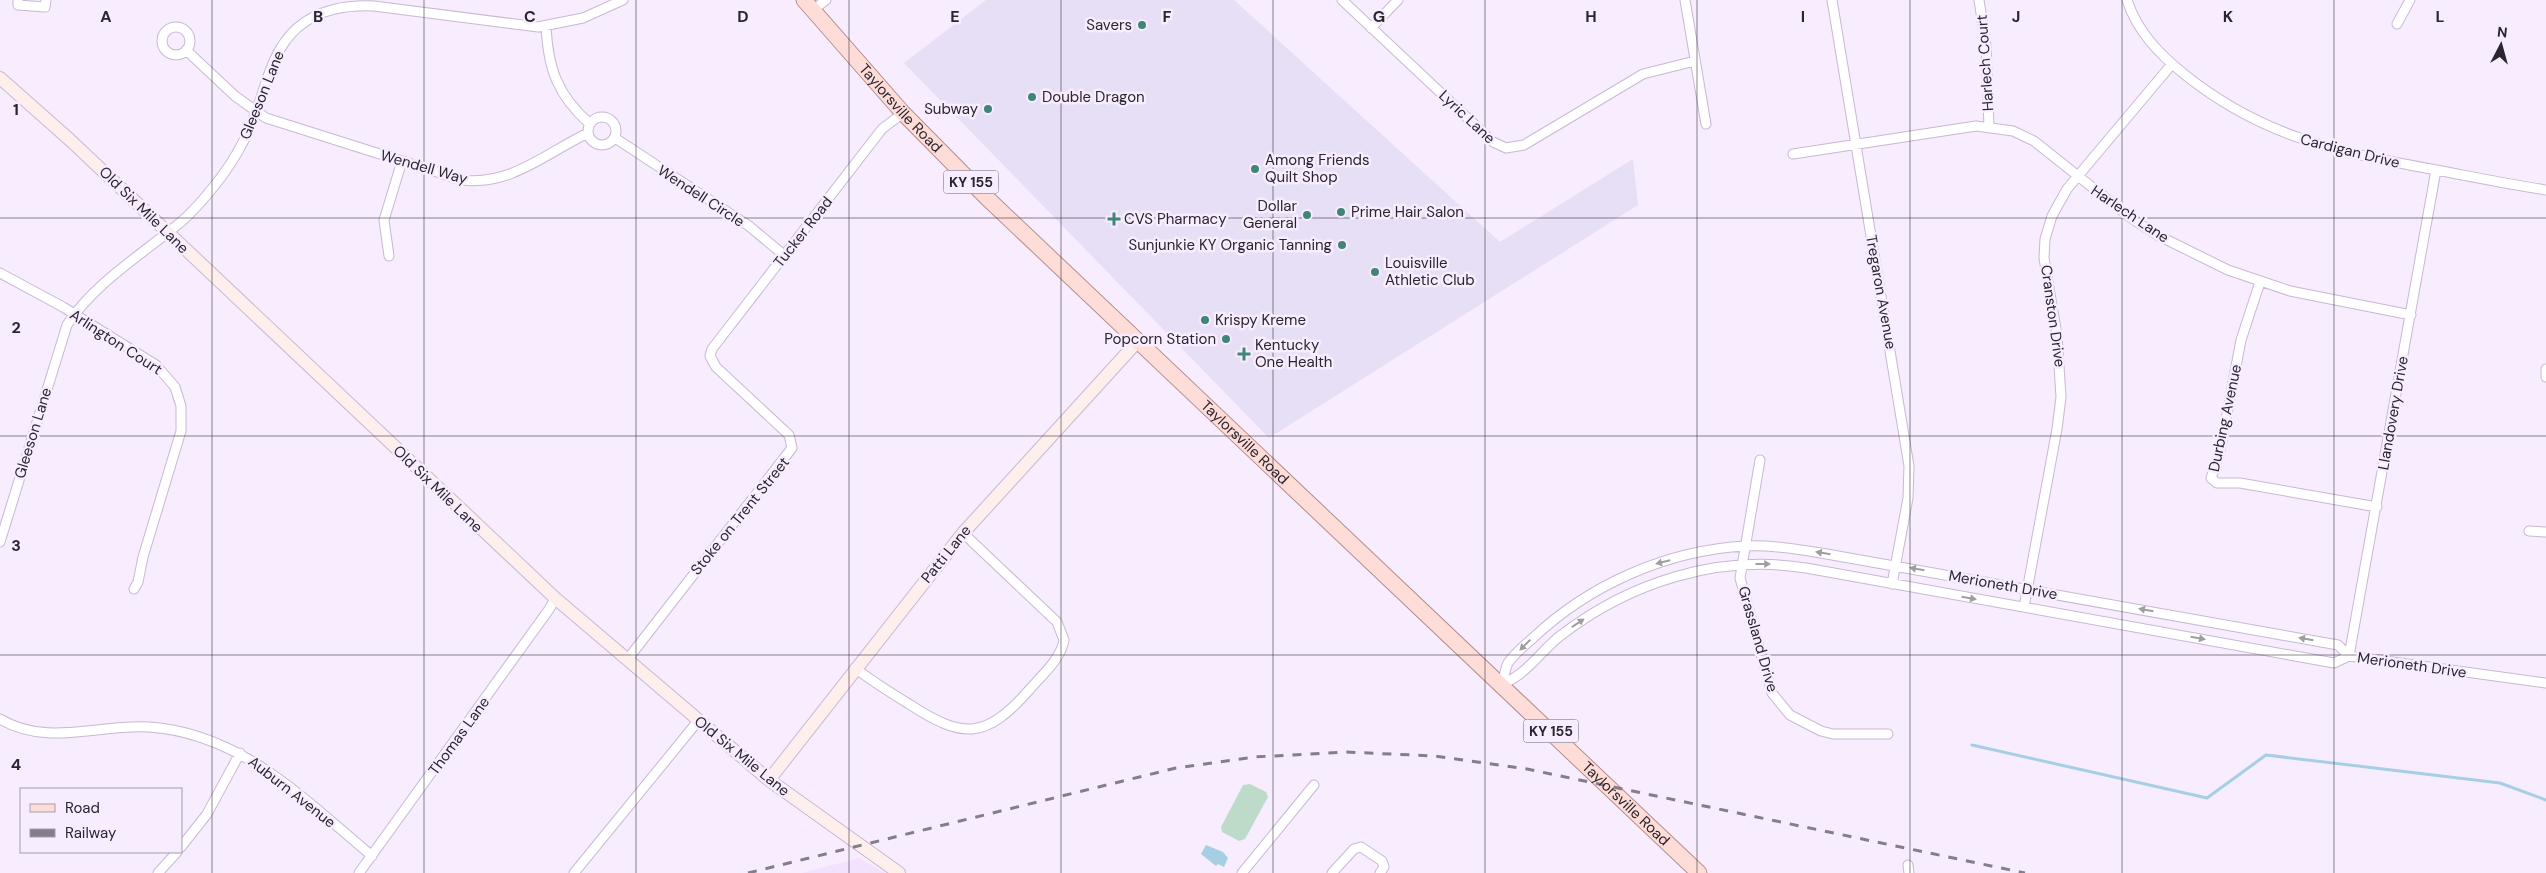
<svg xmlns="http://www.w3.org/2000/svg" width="2546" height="873" font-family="'DM Sans',sans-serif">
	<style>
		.commercial { fill: #e7dff5 }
		.built { fill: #f3e2fe }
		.green { fill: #bedbc9 }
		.water { fill: #a6cfe5 }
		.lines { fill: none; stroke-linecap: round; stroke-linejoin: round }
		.stream { stroke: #a6cfe5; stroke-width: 3 }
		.street-casing { stroke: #c8b8d3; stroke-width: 11 }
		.secondary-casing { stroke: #c8b8d3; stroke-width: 14 }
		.primary-casing { stroke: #b48e8c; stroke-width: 17 }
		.street { stroke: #fff; stroke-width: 9 }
		.secondary { stroke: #feeeec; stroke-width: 12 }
		.primary { stroke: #feddd8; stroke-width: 15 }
		.rail { stroke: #857d8a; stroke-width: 3; stroke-dasharray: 9 9; stroke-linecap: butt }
		.oneway { fill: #a09da1 }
		.grid { fill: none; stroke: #2b252f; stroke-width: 1; stroke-opacity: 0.55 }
		.poi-dot { fill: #418578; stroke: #f7edfe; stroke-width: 2 }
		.labels { text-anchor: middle; stroke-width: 5; stroke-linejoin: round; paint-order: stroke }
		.shield { fill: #f7edfe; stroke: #68616d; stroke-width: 1 }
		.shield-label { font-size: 14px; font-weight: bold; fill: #2b252f }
		.poi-label { font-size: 15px; fill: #2b252f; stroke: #f7edfe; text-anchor: start }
		.street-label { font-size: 15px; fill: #2b252f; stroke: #f7edfe }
		.grid-label { font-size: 16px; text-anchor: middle; font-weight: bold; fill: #2b252f; stroke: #f7edfe; stroke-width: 5; stroke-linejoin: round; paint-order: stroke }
	</style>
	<rect width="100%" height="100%" fill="#f7edfe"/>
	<path class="commercial" d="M 986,0 L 1234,0 L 1500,242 L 1633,159 L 1638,205 L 1269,438 L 904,63 Z"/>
	<path class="built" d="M 859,858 L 885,873 L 802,873 Z"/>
	<path class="green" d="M 1250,784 L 1266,792 L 1268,797 L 1245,839 L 1239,841 L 1222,832 L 1221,827 L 1243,785 Z"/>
	<path class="water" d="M 1206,845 L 1223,852 L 1228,858 L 1224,867 L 1218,864 L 1216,866 L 1201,854 Z"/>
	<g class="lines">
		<path class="stream" d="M 1972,745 L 2207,798 L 2266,755 L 2500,783 L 2546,800"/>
		<defs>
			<path id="street" d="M 18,0 L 18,5 L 45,7 L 46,0
				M 1342,0 L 1493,142 L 1506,148 L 1524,145 L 1643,74 L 1695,61
				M 1685,0 L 1706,124
				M 1832,0 L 1909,466 L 1908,498 L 1892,584
				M 1979,0 L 1986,46 L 1989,127
				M 2127,0 C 2137,31 2159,54 2184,74 C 2261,136 2336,152 2431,169 C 2469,176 2507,184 2546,190
				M 813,10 L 826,0
				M 2397,24 L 2410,0
				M 546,26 C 548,68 557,95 590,124
				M162 41a14 14 0 1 1 28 0a14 14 0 1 1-28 0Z
				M 1371,28 L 1398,0
				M 186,50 L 235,96 L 266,118 L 462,180 C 511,186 546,153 588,133
				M588 131a14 14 0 1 1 28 0a14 14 0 1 1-28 0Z
				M 615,138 L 749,226 L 785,256
				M 1793,154 L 1976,126 L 2013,131 L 2034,141 L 2131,218 L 2157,235 L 2228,270 L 2290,291 L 2411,315
				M 389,256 L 384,220 L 402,161
				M 0,273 L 63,307 L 156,365 L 175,387 L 181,406 L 181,431 L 143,557 L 138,582 L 134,589
				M 2260,282 L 2241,340 L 2220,451 L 2211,478 L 2217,483 L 2240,483 L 2377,507
				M 2546,369 L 2546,377
				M 1760,460 L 1740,578 L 1772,693 L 1790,715 L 1821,731 L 1833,734 L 1888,734
				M 2529,531 L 2546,532
				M 0,542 L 67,325 C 94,284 138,257 176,226 C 193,213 209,193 222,176 C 233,161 243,144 250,127 C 265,94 269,53 297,28 C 319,9 346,5 374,6 L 538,27 L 583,18 L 623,0
				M 2024,607 L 2057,429 L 2061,397 L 2057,335 L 2044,258 L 2045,239 L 2052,216 L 2067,189 L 2172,64
				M 2349,656 L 2436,170
				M 627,660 L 792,448 L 789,435 L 716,367 L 710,356 L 712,349 L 882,129 L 903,113
				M 855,668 C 872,681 891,693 909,704 C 964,740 986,739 1030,689 C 1042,675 1061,659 1064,640 L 1057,622 L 963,533
				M 1502,685 C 1504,678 1505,669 1508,663 C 1514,654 1525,645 1533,638 C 1589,585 1667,550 1746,546 C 1771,545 1796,549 1821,553 L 2338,645 L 2349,656 L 2546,683
				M 1502,685 C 1508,681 1515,678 1521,673 C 1535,662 1546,647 1560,636 C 1630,582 1718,554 1806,568 L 2334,663 L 2349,656
				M 0,719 C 47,747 98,724 149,727 C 241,733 305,800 372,856
				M 181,847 L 207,814 L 240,753
				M 1908,865 L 1909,873
				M 158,873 L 177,852
				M 359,873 L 550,608 L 555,598
				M 574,873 L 698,721
				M 1242,873 L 1314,785
				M 1332,873 L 1354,849 L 1361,847 L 1382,861 L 1384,867 L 1380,873"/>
			<path id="secondary" d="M 0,78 L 70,140 L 555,598 L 769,780 L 899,873
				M 769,780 L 963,533 L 1137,342"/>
			<g id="primary">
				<path id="s1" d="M 804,0 L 903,113 L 986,197 L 1699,873"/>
			</g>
		</defs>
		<use href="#street" class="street-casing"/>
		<use href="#secondary" class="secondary-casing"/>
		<use href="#primary" class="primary-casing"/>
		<use href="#street" class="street"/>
		<use href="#secondary" class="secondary"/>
		<use href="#primary" class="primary"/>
		<path class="rail" d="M 748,873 L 1176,768 L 1254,757 L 1346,752 L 1435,756 L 1527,769 L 2025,873"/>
	</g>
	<defs><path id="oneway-solid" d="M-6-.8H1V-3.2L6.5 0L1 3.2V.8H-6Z" transform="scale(1.25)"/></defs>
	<g class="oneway">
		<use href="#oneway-solid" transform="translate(1823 553) rotate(-171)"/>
		<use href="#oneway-solid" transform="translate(1663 562) rotate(166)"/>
		<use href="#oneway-solid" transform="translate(1763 564)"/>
		<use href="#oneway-solid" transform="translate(1917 569) rotate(-170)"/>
		<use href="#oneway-solid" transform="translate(1969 598) rotate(10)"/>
		<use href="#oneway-solid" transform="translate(2146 610) rotate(-170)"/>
		<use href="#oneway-solid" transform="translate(1578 623) rotate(-34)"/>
		<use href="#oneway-solid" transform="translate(2198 638) rotate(10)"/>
		<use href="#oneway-solid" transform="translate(2306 639) rotate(-170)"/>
		<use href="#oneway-solid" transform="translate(1525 645) rotate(135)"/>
	</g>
	<path class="grid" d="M 212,0 L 212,873M 424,0 L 424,873M 636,0 L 636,873M 849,0 L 849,873M 1061,0 L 1061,873M 1273,0 L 1273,873M 1485,0 L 1485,873M 1697,0 L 1697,873M 1910,0 L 1910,873M 2122,0 L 2122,873M 2334,0 L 2334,873M 0,218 L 2546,218M 0,436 L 2546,436M 0,655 L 2546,655"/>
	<g class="poi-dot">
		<circle cx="1142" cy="25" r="5"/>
		<circle cx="1032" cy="97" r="5"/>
		<circle cx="988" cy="109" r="5"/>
		<circle cx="1255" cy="169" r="5"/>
		<circle cx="1341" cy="212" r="5"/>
		<circle cx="1307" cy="215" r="5"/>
		<path d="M1111.5 211.5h5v5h5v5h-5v5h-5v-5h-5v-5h5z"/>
		<circle cx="1342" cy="245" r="5"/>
		<circle cx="1375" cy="272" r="5"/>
		<circle cx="1205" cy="320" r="5"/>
		<circle cx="1226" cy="339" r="5"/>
		<path d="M1241.5 346.5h5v5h5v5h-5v5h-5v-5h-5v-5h5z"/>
	</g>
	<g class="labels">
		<g class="shield">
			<rect x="943.5" y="170.5" width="55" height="23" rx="4"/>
			<rect x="1523.5" y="719.5" width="55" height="23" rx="4"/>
		</g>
		<g class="shield-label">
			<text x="971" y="187">KY 155</text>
			<text x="1551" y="736">KY 155</text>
		</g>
		<g class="poi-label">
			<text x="1132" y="30" text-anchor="end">Savers</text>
			<text x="1042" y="102">Double Dragon</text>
			<text x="978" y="114" text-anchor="end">Subway</text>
			<text x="1265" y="165">Among Friends<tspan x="1265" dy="17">Quilt Shop</tspan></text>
			<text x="1297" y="211" text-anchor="end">Dollar<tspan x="1297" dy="17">General</tspan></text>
			<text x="1351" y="217">Prime Hair Salon</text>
			<text x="1124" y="224">CVS Pharmacy</text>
			<text x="1332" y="250" text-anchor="end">Sunjunkie KY Organic Tanning</text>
			<text x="1385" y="268">Louisville<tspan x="1385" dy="17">Athletic Club</tspan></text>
			<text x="1215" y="325">Krispy Kreme</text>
			<text x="1216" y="344" text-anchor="end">Popcorn Station</text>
			<text x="1255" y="350">Kentucky<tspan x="1255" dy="17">One Health</tspan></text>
		</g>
		<g class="street-label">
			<text transform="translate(1985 63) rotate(-94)" y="5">Harlech Court</text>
			<text transform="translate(262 95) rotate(-68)" y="5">Gleeson Lane</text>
			<text dy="5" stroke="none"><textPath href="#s1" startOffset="145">Taylorsville Road</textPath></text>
			<text transform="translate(1467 117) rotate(43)" y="5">Lyric Lane</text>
			<text transform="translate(2350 151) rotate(14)" y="5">Cardigan Drive</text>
			<text transform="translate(424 167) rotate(16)" y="5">Wendell Way</text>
			<text transform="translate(701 196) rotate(33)" y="5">Wendell Circle</text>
			<text transform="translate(144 210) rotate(44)" y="5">Old Six Mile Lane</text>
			<text transform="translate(2130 214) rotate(34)" y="5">Harlech Lane</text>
			<text transform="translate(803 232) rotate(-52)" y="5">Tucker Road</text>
			<text transform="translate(1881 292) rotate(80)" y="5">Tregaron Avenue</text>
			<text transform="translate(2053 316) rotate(82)" y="5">Cranston Drive</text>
			<text transform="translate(116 342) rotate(33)" y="5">Arlington Court</text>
			<text transform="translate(2393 413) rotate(-80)" y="5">Llandovery Drive</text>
			<text transform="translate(2225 418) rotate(-78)" y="5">Durbing Avenue</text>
			<text transform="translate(33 433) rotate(-73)" y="5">Gleeson Lane</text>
			<text dy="5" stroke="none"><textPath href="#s1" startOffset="625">Taylorsville Road</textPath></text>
			<text transform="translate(438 489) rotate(44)" y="5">Old Six Mile Lane</text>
			<text transform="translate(740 516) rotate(-51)" y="5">Stoke on Trent Street</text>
			<text transform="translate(946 554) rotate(-51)" y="5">Patti Lane</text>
			<text transform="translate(2003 585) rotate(10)" y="5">Merioneth Drive</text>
			<text transform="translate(1758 639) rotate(74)" y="5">Grassland Drive</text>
			<text transform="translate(2412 665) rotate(8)" y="5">Merioneth Drive</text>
			<text transform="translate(459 736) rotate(-54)" y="5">Thomas Lane</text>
			<text transform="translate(742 756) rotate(39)" y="5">Old Six Mile Lane</text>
			<text transform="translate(292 792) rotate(38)" y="5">Auburn Avenue</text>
			<text dy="5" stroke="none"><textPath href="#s1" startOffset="1150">Taylorsville Road</textPath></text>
		</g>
	</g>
	<g class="grid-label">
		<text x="106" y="22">A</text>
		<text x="318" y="22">B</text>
		<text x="530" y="22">C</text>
		<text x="743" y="22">D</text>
		<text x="955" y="22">E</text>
		<text x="1167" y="22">F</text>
		<text x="1379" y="22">G</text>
		<text x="1591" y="22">H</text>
		<text x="1803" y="22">I</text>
		<text x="2016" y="22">J</text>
		<text x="2228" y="22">K</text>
		<text x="2440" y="22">L</text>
		<text x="16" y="115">1</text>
		<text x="16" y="333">2</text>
		<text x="16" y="551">3</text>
		<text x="16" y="770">4</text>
	</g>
	<rect x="20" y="788" width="162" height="65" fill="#f7edfe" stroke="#a59dab"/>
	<rect x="30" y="804" width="25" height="8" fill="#feddd8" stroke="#a59dab"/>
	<text x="65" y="813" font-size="15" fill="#2b252f">Road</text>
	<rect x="30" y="829" width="25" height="8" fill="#857d8a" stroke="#a59dab"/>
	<text x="65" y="838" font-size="15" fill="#2b252f">Railway</text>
	<g transform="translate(2501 45) rotate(6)" stroke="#f7edfe" stroke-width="4" paint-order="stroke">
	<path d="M0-4L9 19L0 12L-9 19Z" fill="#2b252f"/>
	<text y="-8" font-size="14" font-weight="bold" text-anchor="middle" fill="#2b252f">N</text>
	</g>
</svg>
